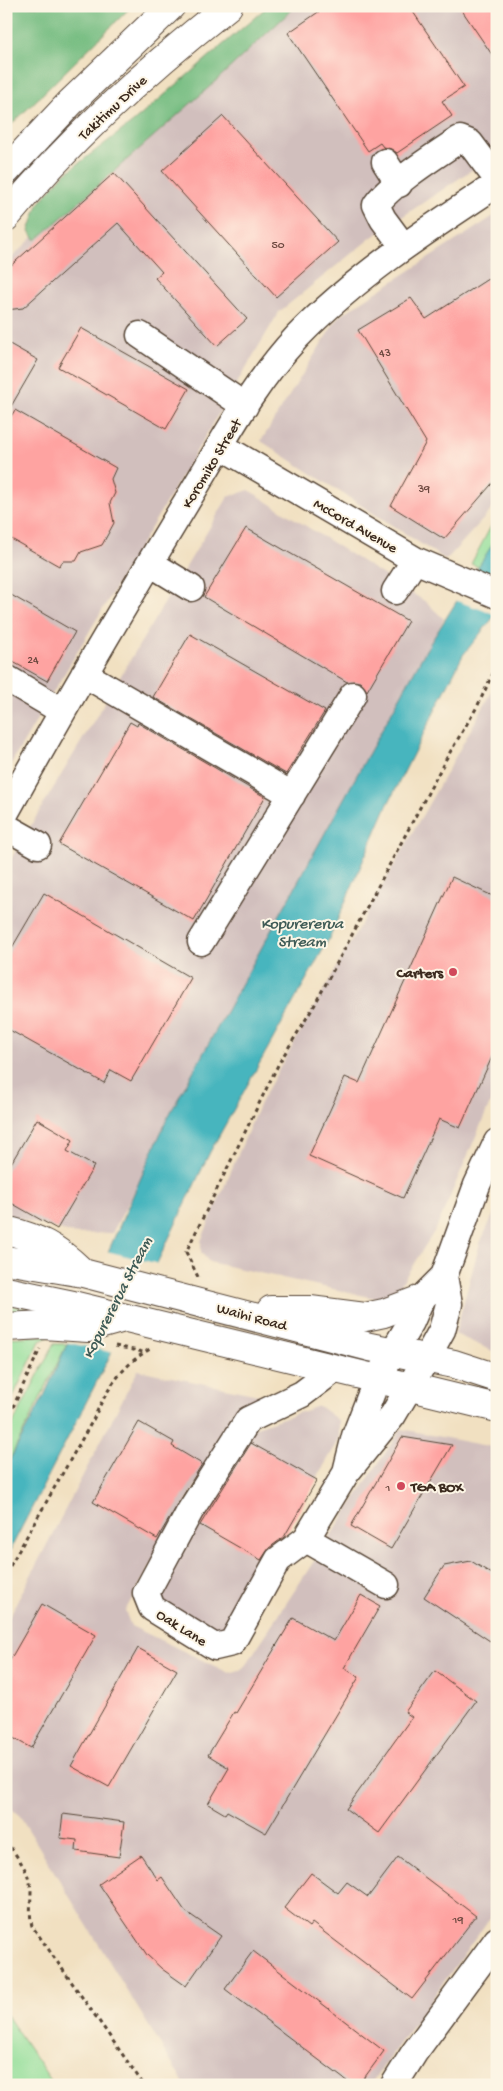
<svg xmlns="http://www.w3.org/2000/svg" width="503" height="2091" font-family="'Gochi Hand',sans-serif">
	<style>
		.industrial { fill: #d1bfbd }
		.green { fill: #95df9b; stroke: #68845c }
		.forest { fill: #78be83; stroke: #5a7450 }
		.water { fill: #46b5be; stroke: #40706e }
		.pier { fill: #f1e0c1 }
		.building { fill: #fea3a1 }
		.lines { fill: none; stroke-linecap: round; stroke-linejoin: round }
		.minor-casing { stroke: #564536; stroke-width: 29 }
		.major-casing { stroke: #564536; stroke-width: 30 }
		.highway-casing { stroke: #564536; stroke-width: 30 }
		.path { stroke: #564536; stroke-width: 3; stroke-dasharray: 4 4; stroke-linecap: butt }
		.minor { stroke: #fff; stroke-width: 26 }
		.major { stroke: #fff; stroke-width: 28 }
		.highway { stroke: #fff; stroke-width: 28 }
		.poi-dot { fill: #d1495b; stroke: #fcf5e5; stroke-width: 2 }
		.labels { text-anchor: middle; stroke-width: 4; stroke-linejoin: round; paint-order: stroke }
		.number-label { font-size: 12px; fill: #6c483f }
		.street-label { font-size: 15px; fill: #3b2a1e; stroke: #fcf5e5 }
		.poi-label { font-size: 15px; font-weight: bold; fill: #3b2a1e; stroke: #fcf5e5; text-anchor: end }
		.water-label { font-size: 16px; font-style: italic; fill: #3f5b56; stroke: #fcf5e5 }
	</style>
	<rect width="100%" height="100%" fill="#fcf5e5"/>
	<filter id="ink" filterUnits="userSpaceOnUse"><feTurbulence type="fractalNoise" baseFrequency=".02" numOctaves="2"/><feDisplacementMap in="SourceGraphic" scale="10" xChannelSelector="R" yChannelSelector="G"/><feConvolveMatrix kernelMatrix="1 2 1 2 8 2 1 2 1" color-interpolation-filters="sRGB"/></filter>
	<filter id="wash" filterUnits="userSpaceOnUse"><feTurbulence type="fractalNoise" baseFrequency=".0096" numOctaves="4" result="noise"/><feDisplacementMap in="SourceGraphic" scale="20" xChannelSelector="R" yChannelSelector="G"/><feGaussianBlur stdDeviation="1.12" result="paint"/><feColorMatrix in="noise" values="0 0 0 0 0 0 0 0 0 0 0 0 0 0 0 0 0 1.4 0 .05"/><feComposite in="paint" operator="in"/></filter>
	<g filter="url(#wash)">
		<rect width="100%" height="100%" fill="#f1e0c1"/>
		<path class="industrial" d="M 296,6 L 497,6 L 497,153 L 372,237 L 279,312 L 6,772 L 6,263 L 239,41 Z
			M 497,214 L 497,504 L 446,560 L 261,441 L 338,317 Z
			M 249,490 L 426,602 L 444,619 L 112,1233 L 75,1234 L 6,1215 L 6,867 L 228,497 Z
			M 497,683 L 497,1087 L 437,1227 L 399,1287 L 379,1299 L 209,1262 L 201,1252 L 201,1241 L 260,1103 Z
			M 497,1207 L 497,1353 L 455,1334 L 480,1243 Z
			M 138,1370 L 272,1398 L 229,1427 L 125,1611 L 131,1626 L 229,1673 L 243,1669 L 401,1429 L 497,1448 L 497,1908 L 370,2085 L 185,2085 L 20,1816 L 6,1804 L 6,1623 Z
			M 319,1406 L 339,1421 L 339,1440 L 228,1630 L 217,1632 L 209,1629 L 160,1603 L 158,1587 L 244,1431 Z"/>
		<path class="green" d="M 497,515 L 497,574 L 471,564 Z
			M 6,1304 L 49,1313 L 12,1318 L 13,1311 L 6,1309 Z
			M 52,1335 L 40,1341 L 6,1411 L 6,1338 Z
			M 54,1344 L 67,1344 L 6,1467 L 6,1437 Z
			M 6,2014 L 54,2085 L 6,2085 Z"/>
		<path class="forest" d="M 10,6 L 132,6 L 6,130 L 6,10 Z
			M 268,6 L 296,6 L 206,90 L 36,240 L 29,231 L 38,205 L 62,176 L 133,122 Z"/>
		<path class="water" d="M 497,537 L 497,613 L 463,655 L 385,810 L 330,937 L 210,1152 L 149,1280 L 6,1558 L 6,1467 L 44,1396 L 167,1119 L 426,650 Z"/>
		<path class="pier" d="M 472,571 L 497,580 L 497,615 L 454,600 Z
			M 106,1251 L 159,1264 L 114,1353 L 65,1342 Z"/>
		<g id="blocks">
			<path class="building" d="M 327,6 L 409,6 L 464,87 L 442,101 L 452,116 L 397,153 L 391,149 L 383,147 L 380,143 L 368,151 L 288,33 Z
				M 459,6 L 497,6 L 497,62 Z
				M 223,116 L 338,242 L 276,297 L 162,171 Z
				M 114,173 L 247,319 L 217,346 L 155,278 L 162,272 L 118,223 L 23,308 L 6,310 L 6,270 Z
				M 497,273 L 497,478 L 444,539 L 391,506 L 426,442 L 358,330 L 411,298 L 426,319 Z
				M 81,328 L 189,389 L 166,429 L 58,367 Z
				M 6,342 L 38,360 L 6,415 Z
				M 15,410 L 116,468 L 111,479 L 115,493 L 110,503 L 114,523 L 102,545 L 81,552 L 76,561 L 63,561 L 59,566 L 6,536 L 6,424 Z
				M 246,528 L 408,621 L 367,691 L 360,682 L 347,682 L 204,597 Z
				M 6,592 L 75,632 L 47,681 L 6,658 Z
				M 190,634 L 325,711 L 286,774 L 153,697 Z
				M 130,722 L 137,726 L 138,723 L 265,797 L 194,921 L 59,844 Z
				M 452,877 L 497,898 L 497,1046 L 460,1128 L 439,1119 L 403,1198 L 309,1156 L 345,1077 L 359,1083 Z
				M 44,893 L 191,978 L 131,1081 L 111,1070 L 104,1083 L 6,1028 L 6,958 Z
				M 37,1119 L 73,1140 L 67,1151 L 94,1166 L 57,1229 L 6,1200 L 6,1172 Z
				M 139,1422 L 174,1442 L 172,1446 L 202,1464 L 157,1539 L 93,1502 Z
				M 402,1437 L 452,1445 L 391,1549 L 351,1526 Z
				M 251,1443 L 317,1480 L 284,1537 L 269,1548 L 261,1560 L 200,1525 Z
				M 471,1561 L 497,1577 L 497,1630 L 490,1641 L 424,1597 L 444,1566 Z
				M 361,1595 L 380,1606 L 344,1668 L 359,1677 L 266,1833 L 227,1811 L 225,1814 L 208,1804 L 229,1768 L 208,1755 L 234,1712 L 236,1713 L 293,1618 L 334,1641 Z
				M 42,1604 L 96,1635 L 31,1748 L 6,1734 L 6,1667 Z
				M 138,1648 L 177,1670 L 109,1787 L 71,1766 Z
				M 435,1671 L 476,1701 L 379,1833 L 346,1809 L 412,1717 L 405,1712 Z
				M 63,1814 L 124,1822 L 119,1857 L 76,1851 L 77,1840 L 60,1838 Z
				M 141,1855 L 158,1880 L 162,1877 L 185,1911 L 221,1936 L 186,1986 L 162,1969 L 147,1955 L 99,1884 Z
				M 398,1857 L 476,1916 L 412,1999 L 312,1923 L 309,1927 L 284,1908 L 311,1873 L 338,1893 L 347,1882 L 368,1897 Z
				M 253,1951 L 384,2051 L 359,2085 L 352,2085 L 225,1989 Z"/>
		</g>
	</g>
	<g filter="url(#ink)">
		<use href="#blocks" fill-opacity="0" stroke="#564536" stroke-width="1"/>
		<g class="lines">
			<defs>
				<path id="minor" d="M 385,162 L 399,184
					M 403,246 L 383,219 L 376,205 C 390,184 438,154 460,139 L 470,143 L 497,179
					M 140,335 L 245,406
					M 221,446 L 415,560 L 497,595
					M 150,563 L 191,588
					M 395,591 L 415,560
					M 84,674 L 292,795
					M 6,678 L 62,711
					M 6,812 C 63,709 123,607 184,506 C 219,449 251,386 297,337 C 356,276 427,230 497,184
					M 6,827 L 38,845
					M 201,942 L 353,695
					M 335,1369 L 302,1394 L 248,1420 L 190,1511 L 146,1593 L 152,1608 L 215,1647 L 232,1643 L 278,1560 L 306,1539 L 346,1473 L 393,1415 L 426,1359 L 442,1330 L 449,1304 L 444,1276
					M 347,1468 L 355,1436 L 377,1379 L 411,1322 L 421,1299 L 444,1276 L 477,1185 L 497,1142
					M 306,1539 L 386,1585
					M 394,2085 L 414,2053 L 497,1940"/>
				<path id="major" d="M 6,1230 C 38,1238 56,1247 80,1270
					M 6,1260 L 83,1273 L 370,1347 L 454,1364 L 497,1378
					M 6,1291 L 73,1305 L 497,1408
					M 271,1310 L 310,1310 L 365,1317 L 384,1313 L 421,1299"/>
				<path id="highway" d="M 6,171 L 70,103 L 171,6
					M 6,217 C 71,138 148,69 228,6
					M 6,1327 L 43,1325 L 88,1328 L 124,1318"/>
			</defs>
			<use href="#minor" class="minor-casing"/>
			<use href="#major" class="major-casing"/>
			<use href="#highway" class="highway-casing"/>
			<path class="path" d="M 198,1277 L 186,1252 L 279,1063 L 314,1006 L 446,759 L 477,707 L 497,665
				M 115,1346 L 143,1352
				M 6,1422 L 40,1349
				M 6,1573 L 94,1418 C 107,1389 122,1365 150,1349
				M 6,1841 C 16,1856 30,1871 31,1890 C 31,1903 29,1914 32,1926 L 144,2085"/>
			<use href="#minor" class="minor"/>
			<use href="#major" class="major"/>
			<use href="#highway" class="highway"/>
		</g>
	</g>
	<g class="poi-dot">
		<circle cx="453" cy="972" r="5"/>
		<circle cx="401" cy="1486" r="5"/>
	</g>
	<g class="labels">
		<g class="number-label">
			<text x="278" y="248">50</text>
			<text x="385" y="356">43</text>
			<text x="424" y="492">39</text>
			<text x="33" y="663">24</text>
			<text x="388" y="1491">1</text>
			<text x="458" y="1923">19</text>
		</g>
		<g class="street-label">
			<text transform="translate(112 107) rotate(-43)" y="5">Takitimu Drive</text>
			<text transform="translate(211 463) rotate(-59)" y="5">Koromiko Street</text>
			<text transform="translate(356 525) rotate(30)" y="5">McCord Avenue</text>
			<text transform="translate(252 1316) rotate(15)" y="5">Waihi Road</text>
			<text transform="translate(182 1627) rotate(32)" y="5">Oak Lane</text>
		</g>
		<g class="poi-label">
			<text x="443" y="977">Carters</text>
			<text x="411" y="1491" text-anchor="start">TGA BOX</text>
		</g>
		<g class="water-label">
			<text x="302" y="928">Kopurererua<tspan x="302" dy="18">Stream</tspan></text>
			<text transform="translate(116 1297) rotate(-63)" y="6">Kopurererua Stream</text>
		</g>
	</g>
	<rect width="503" height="2091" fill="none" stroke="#fcf5e5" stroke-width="25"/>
</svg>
